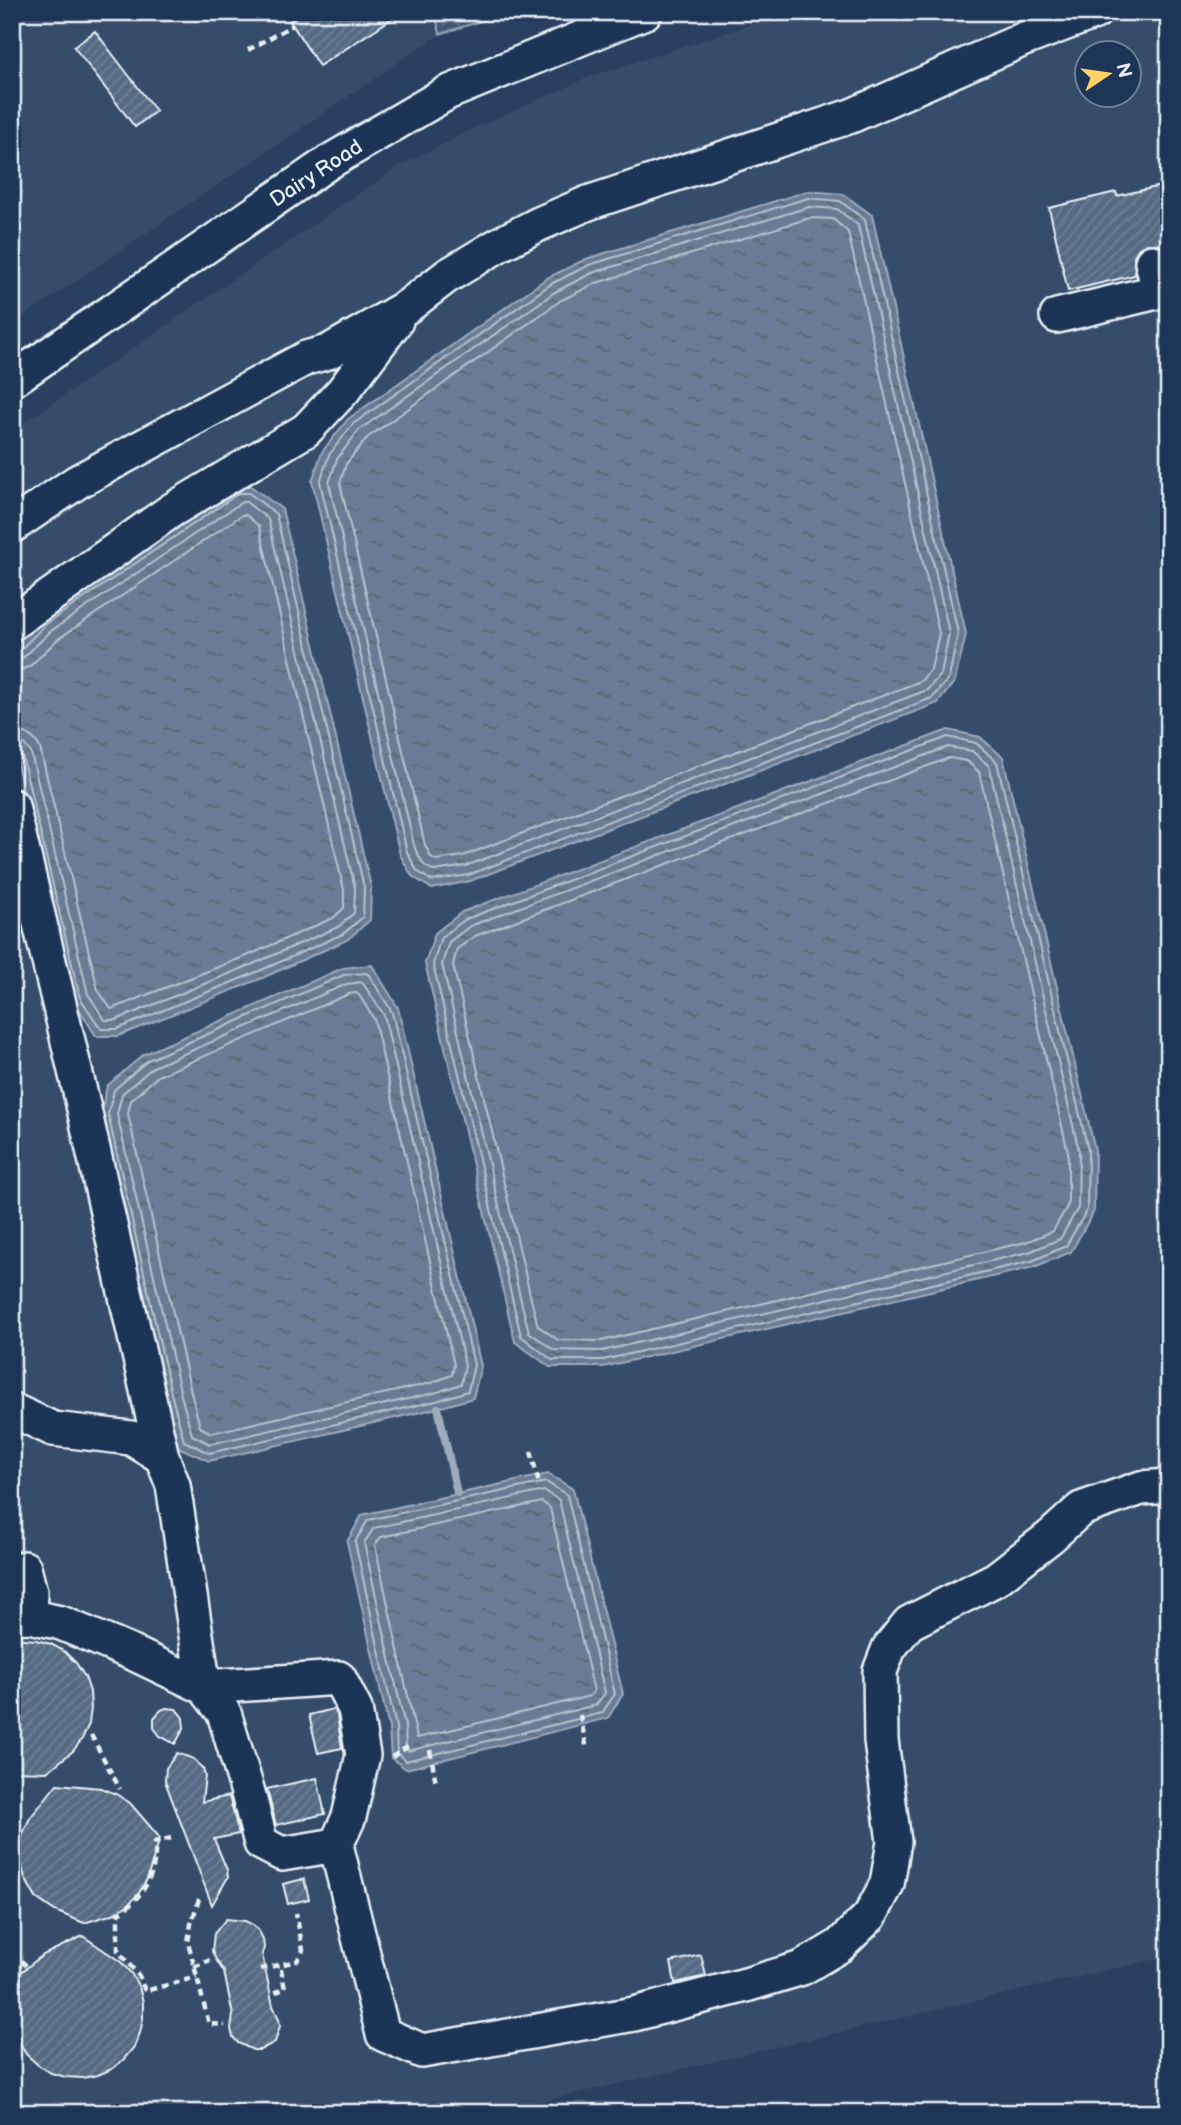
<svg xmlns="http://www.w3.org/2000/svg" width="1181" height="2125" font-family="'Balsamiq Sans',sans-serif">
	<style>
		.built { fill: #364d6b; fill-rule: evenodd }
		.green { fill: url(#green-dots); stroke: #94a4b6; stroke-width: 2 }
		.water { fill: url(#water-ripples); stroke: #9dabbd; stroke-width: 2 }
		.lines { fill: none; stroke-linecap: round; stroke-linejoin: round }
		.shore { stroke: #b6c2d0; stroke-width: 2 }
		.stream { stroke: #9dabbd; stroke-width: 8 }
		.building { fill: url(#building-hatch); stroke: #e8f1f8; stroke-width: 2 }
		.minor-casing { stroke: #e8f1f8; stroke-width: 38 }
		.path { stroke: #e8f1f8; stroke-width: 4.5; stroke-dasharray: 7 5; stroke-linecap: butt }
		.minor { stroke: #1d3557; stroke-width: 33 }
		.labels { text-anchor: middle; stroke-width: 7; stroke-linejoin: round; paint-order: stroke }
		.street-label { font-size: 21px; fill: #e8f1f8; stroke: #1d3557 }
	</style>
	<defs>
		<pattern id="green-dots" width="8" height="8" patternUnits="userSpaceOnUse" patternTransform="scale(1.75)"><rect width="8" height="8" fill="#415774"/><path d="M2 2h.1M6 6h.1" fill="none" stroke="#5c7089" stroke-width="1.8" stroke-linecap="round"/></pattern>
		<pattern id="water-ripples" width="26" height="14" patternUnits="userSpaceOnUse" patternTransform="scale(1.75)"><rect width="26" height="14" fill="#6b7c95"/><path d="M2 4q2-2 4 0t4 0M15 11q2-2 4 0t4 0" fill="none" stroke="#5a6573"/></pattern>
		<pattern id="building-hatch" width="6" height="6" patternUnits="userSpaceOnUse" patternTransform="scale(1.75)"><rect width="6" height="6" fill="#556a83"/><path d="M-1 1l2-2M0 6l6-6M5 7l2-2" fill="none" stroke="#6d8095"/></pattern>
	</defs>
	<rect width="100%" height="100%" fill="#294061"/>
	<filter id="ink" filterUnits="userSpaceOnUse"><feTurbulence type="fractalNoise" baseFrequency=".0143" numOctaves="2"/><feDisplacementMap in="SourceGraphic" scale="14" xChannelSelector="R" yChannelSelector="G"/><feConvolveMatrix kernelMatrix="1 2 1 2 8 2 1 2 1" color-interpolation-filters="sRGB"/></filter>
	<g filter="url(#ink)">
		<path class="built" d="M 12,12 L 435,12 L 440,34 L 12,324 Z
			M 790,12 L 1169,12 L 1169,1956 L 492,2113 L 12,2113 L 12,431 L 398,167 L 473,129 L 589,77 ZM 1086,52 L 1128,52 L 1128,94 L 1086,94 Z"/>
		<path class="green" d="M 435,12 L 509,12 L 440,34 Z"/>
		<path class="water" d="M 808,191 L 843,194 L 872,215 L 966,634 L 955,681 L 938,703 L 470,881 L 432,889 L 412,876 L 400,855 L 312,481 L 322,452 L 348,419 L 547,278 L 586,259 Z
			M 249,485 L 282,509 L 371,887 L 370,920 L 347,940 L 260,979 L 118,1036 L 96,1036 L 74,1001 L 12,743 L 12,647 L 41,619 L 237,486 Z
			M 948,730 L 980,737 L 1003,757 L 1095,1150 L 1094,1211 L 1071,1252 L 1034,1267 L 603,1367 L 550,1367 L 515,1342 L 425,963 L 435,933 L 462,912 Z
			M 372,965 L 398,1008 L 481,1366 L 473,1398 L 438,1408 L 209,1461 L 178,1447 L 165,1398 L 101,1113 L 107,1086 L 144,1054 L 343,968 Z
			M 548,1474 L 573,1489 L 623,1694 L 608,1718 L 406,1769 L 391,1758 L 389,1728 L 347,1542 L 362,1515 Z"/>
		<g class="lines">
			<path class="shore" d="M 808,198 L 840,201 L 865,220 L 958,633 L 949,678 L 932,698 L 468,875 L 432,881 L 417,871 L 407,852 L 320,482 L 329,455 L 353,424 L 551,284 L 589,265 Z
				M 809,207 L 837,209 L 858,225 L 949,633 L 941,674 L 927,690 L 466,866 L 434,871 L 424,865 L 415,849 L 329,483 L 337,459 L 359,430 L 555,292 L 592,273 Z
				M 810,218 L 833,219 L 848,232 L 939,633 L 931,669 L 921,681 L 463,856 L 436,860 L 431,857 L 425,845 L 340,483 L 346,464 L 367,438 L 560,301 L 596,283 Z
				M 12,652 L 20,650 L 46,624 L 239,493 L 249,493 L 276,514 L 364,887 L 363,917 L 343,934 L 257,972 L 117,1029 L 101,1029 L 80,998 L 22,756 L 18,750 L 12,750
				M 12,661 L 24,657 L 51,631 L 242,502 L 246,502 L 268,519 L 355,888 L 354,913 L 338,927 L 253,964 L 116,1020 L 105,1020 L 88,994 L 31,753 L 24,744 L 12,741
				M 12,671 L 21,670 L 30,666 L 58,639 L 242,515 L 246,515 L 259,526 L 344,890 L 344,908 L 333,918 L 249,955 L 111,1009 L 98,990 L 40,748 C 34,736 25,731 12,730
				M 948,737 L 976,743 L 997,762 L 1088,1150 L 1087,1210 L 1066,1246 L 1032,1261 L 603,1360 L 552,1360 L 521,1336 L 433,964 L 441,937 L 466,919 Z
				M 948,747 L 972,751 L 989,766 L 1079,1151 L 1078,1208 L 1060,1239 L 1029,1252 L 602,1351 L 554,1350 L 529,1332 L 522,1305 L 442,964 L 449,942 L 470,926 Z
				M 949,758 L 967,761 L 979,772 L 1068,1152 L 1068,1205 L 1053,1231 L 1026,1242 L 601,1341 L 558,1340 L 538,1326 L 532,1303 L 453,965 L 457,949 L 475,936 Z
				M 366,973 L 369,975 L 392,1012 L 474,1365 L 468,1391 L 436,1401 L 209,1453 L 184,1441 L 172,1397 L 108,1114 L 114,1090 L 148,1060 L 344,975 Z
				M 362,982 L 384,1015 L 465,1365 L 461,1384 L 434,1393 L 210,1444 L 192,1435 L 181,1395 L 117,1114 L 122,1094 L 153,1067 L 347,984 Z
				M 356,993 L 359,995 L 374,1019 L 454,1365 L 452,1375 L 431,1383 L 211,1433 L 200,1427 L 191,1392 L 128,1114 L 131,1100 L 158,1076 L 349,994 Z
				M 546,1482 L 567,1495 L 615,1694 L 602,1713 L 406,1761 L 397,1753 L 396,1727 L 355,1542 L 368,1520 Z
				M 544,1491 L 559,1500 L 605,1693 L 596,1705 L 408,1751 L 406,1749 L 405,1726 L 364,1543 L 374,1528 Z
				M 542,1502 L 550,1508 L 594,1691 L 590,1696 L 417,1738 L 375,1545 L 381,1537 Z"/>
			<path class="stream" d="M 438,1408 L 457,1493"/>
		</g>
		<path class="building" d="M 304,12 L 402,12 L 319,66 L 290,21 Z
			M 95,31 L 156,111 L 135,127 L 74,47 Z
			M 1169,184 L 1169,254 L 1165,248 L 1158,244 L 1147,244 L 1139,248 L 1134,256 L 1135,275 L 1068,291 L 1049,208 L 1116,192 L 1117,196 Z
			M 12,1638 L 36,1640 L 51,1644 L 65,1652 L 76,1663 L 85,1677 L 90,1692 L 91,1708 L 89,1724 L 82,1739 L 73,1751 L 47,1772 L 12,1771 Z
			M 166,1708 L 176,1709 L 183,1718 L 184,1728 L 175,1744 L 160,1736 L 154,1728 L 154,1718 L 161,1710 Z
			M 334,1709 L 337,1715 L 342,1748 L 318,1753 L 309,1715 Z
			M 177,1753 L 194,1759 L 203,1769 L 205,1776 L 202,1802 L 229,1796 L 239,1834 L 214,1839 L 227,1870 L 228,1877 L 212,1905 L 165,1781 L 166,1768 Z
			M 317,1778 L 325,1814 L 276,1825 L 267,1789 Z
			M 57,1784 L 101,1788 L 116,1794 L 130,1803 L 160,1838 L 147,1879 L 139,1893 L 128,1905 L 113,1914 L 84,1923 L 55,1911 L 36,1898 L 25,1878 L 21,1863 L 20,1848 L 23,1833 L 30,1818 Z
			M 304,1879 L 309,1899 L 288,1904 L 283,1884 Z
			M 226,1919 L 245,1921 L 253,1925 L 259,1931 L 263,1939 L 264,1948 L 262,1954 L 273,2006 L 279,2019 L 280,2026 L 275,2042 L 260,2050 L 253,2050 L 238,2043 L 233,2037 L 231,2029 L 233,2015 L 224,1972 L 215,1958 L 212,1951 L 214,1934 Z
			M 83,1936 L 121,1962 L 131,1973 L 139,1987 L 143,2002 L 143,2018 L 140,2033 L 134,2047 L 124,2059 L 112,2069 L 98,2075 L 82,2078 L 66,2077 L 51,2073 L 38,2065 L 26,2054 L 18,2041 L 12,2026 L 12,1979 L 43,1955 Z
			M 701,1955 L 706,1976 L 675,1983 L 671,1962 Z"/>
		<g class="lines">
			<defs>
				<path id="minor" d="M 1152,262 L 1159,291
					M 1057,316 L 1169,289
					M 12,380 L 329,162 L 447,93 L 645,12
					M 12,526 L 77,482 L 306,358 L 328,352 L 408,306 L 447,276 L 500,244 L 539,224 L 588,203 L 851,116 L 1024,39 L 1095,12
					M 12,623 L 172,510 L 306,430 L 343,391 L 396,321
					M 12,806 L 82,1100 L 162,1457 L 173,1485 L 204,1687
					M 12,1410 L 53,1429 L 131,1438 L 162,1457
					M 24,1568 L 30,1592 L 29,1616
					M 12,1617 L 29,1616 L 61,1623 L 137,1655 L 204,1687 L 224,1713 L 247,1789 L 261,1843 L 282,1854 L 336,1845 L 383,2034 L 422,2051 L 634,2014 L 746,1985 L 802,1968 L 839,1946 L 870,1916 L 887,1884 L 894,1842 L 881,1740 L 880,1671 L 889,1648 L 909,1623 L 996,1579 L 1050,1537 L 1081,1509 L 1141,1488 L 1169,1486
					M 204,1687 L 339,1678 L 355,1709 L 363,1755 L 349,1817 L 336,1845"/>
			</defs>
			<use href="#minor" class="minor-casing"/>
			<path class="path" d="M 248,50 L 293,25
				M 531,1451 L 539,1484
				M 580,1715 L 587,1750
				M 91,1735 L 120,1789
				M 430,1750 L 436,1783
				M 392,1757 L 409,1746
				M 171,1838 L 155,1842 C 157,1874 144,1896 118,1914 L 118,1951 L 139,1976 L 145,1991 L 197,1977
				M 12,1862 L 21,1861
				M 12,1876 L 19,1874
				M 199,1899 L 191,1924 L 188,1942 L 209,2024 L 225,2025
				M 12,1953 L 28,1967
				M 194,1967 L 210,1960
				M 260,1969 L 297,1961 L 303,1950 L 296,1913
				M 275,1992 L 285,1989 L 280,1964"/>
			<use href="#minor" class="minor"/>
		</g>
	</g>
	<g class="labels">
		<g class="street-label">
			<text transform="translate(316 173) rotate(-33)" y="7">Dairy Road</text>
		</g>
	</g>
	<rect width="1181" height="2125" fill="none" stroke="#1d3557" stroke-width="42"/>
	<rect x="21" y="21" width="1139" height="2083" fill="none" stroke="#e8f1f8" stroke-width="2.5" filter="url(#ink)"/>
	<g transform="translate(1108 74) rotate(77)"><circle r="33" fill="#1d3557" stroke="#6e8097" stroke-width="2"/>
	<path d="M0-5L12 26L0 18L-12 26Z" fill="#ffd166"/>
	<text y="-10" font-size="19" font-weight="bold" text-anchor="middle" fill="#e8f1f8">N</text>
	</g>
</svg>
